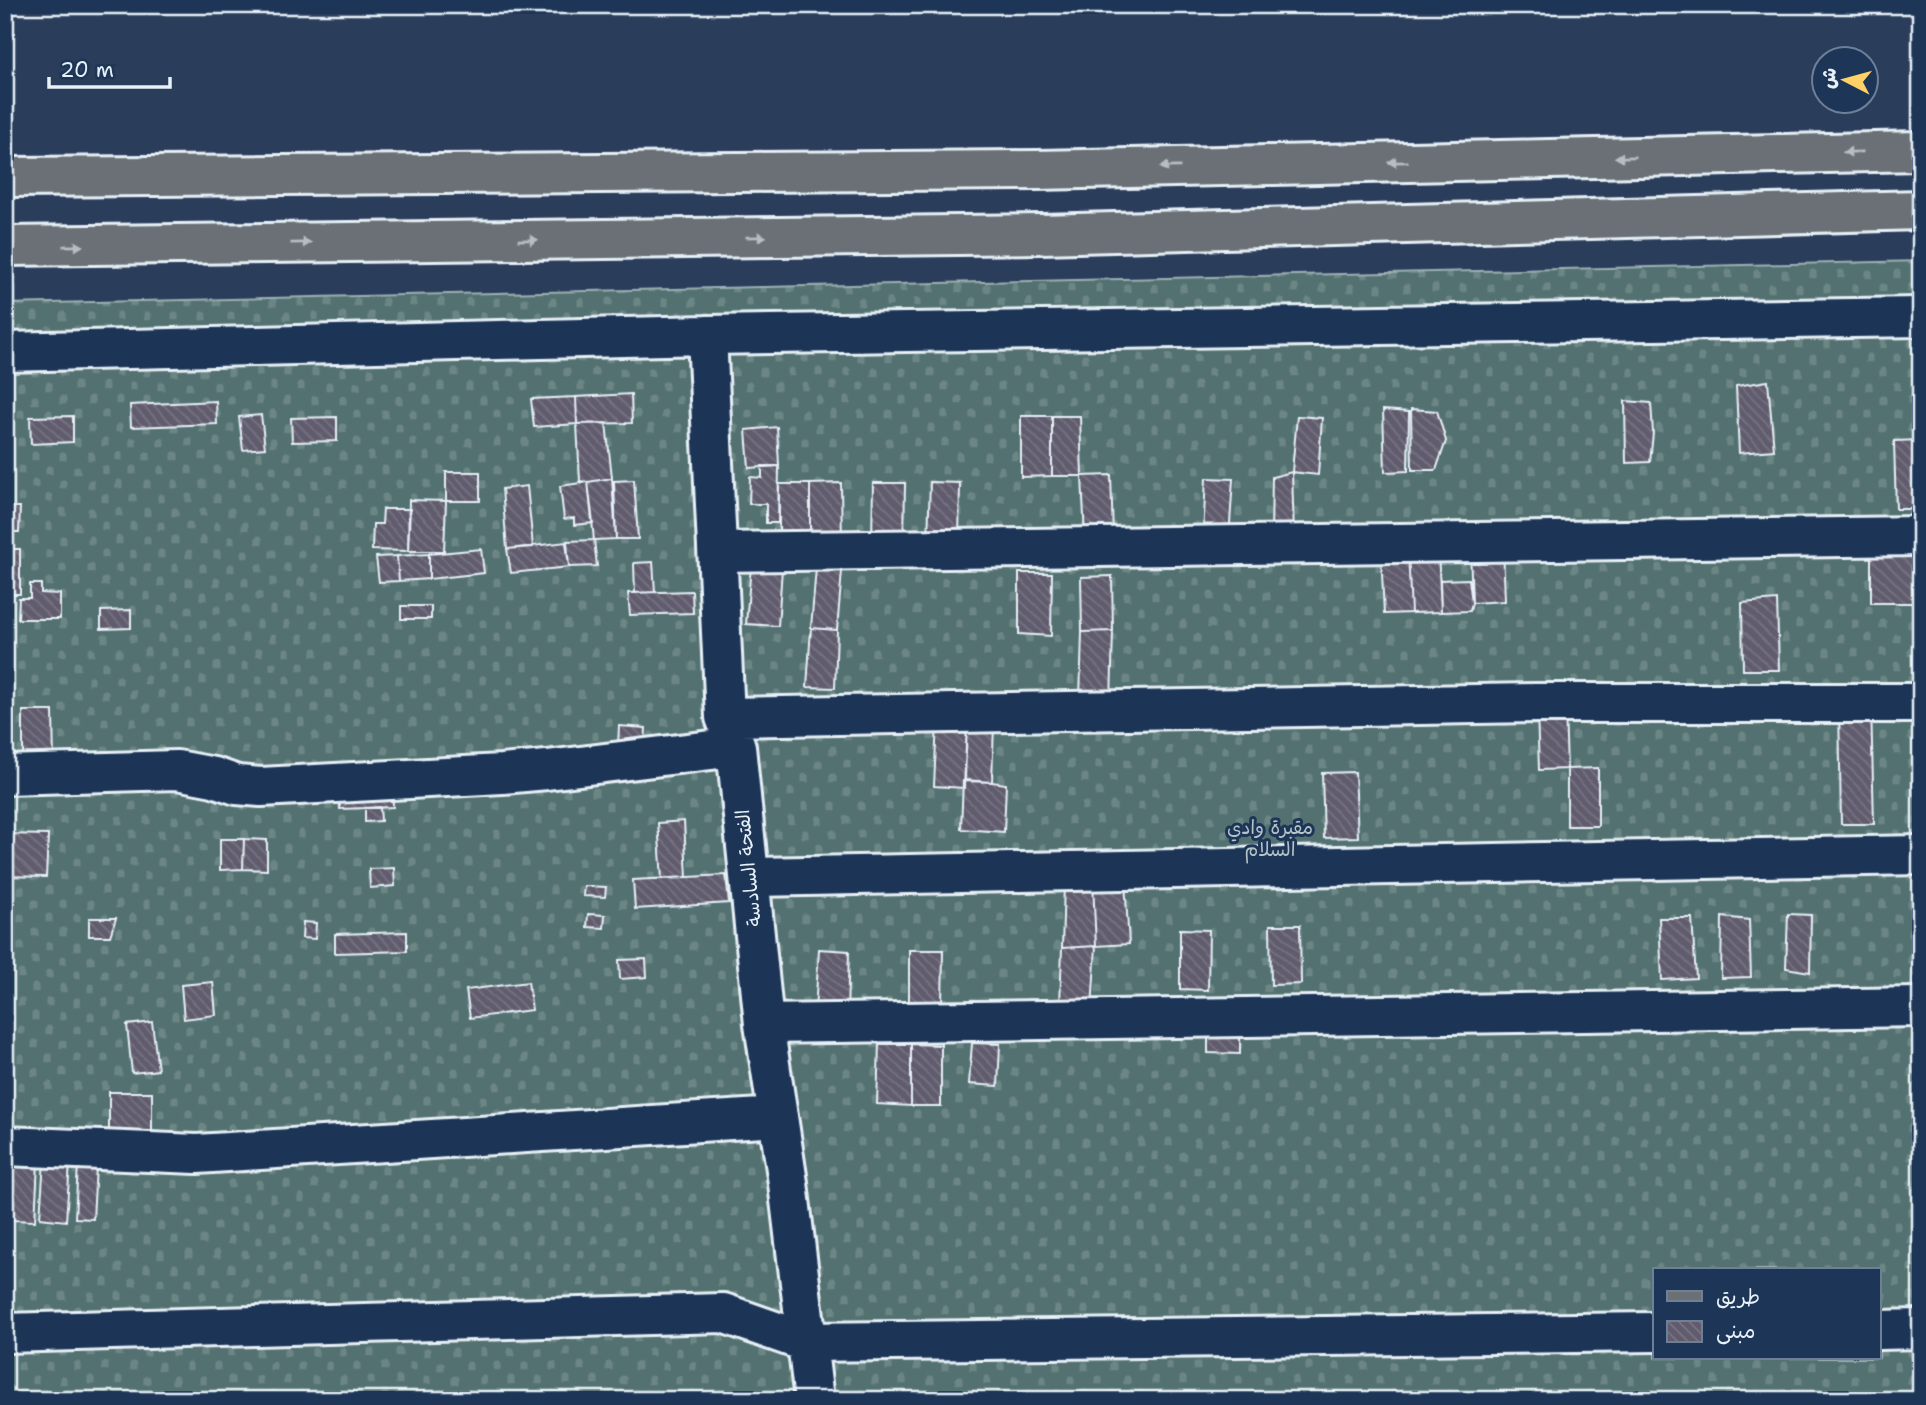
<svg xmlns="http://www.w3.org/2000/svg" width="1926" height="1405" font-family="'Shantell Sans','Playpen Sans Arabic',sans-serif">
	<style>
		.cemetery { fill: url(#cemetery-stones); stroke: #9eb1b4; stroke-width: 2; fill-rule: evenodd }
		.building { fill: url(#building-back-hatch); stroke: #e8f1f8; stroke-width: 2 }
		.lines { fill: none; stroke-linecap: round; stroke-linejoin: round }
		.minor-casing { stroke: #e8f1f8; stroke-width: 44 }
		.major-casing { stroke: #e8f1f8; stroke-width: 44 }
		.minor { stroke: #1d3557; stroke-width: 38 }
		.major { stroke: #6a7074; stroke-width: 38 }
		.oneway { fill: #b6bdc3 }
		.labels { text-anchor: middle; stroke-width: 6; stroke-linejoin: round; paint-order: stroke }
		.park-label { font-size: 19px; fill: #b4c4c8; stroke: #1d3557 }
		.street-label { font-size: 19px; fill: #e8f1f8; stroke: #1d3557 }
	</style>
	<defs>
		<pattern id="cemetery-stones" width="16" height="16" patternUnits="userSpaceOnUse" patternTransform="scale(1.75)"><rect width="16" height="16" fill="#537170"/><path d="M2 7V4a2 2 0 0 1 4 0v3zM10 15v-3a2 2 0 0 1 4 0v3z" fill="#6c8685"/></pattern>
		<pattern id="building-back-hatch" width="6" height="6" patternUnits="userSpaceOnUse" patternTransform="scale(1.75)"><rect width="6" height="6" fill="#605c6d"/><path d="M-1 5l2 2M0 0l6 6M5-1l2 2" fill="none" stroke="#777483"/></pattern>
	</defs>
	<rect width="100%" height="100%" fill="#2a3d5b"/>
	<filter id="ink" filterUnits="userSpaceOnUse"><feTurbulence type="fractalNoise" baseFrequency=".0143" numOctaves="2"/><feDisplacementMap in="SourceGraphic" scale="14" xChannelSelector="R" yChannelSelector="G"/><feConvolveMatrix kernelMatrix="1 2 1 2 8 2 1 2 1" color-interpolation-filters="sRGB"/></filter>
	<g filter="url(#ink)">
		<path class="cemetery" d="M 1921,261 L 1921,1400 L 5,1400 L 5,304 ZM 1655,1270 L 1879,1270 L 1879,1358 L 1655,1358 Z"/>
		<path class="building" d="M 1768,381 L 1774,450 L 1739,453 L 1736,386 Z
			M 631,394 L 632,423 L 577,424 L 576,397 Z
			M 576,397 L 577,424 L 534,427 L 531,399 Z
			M 216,401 L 217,424 L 131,427 L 130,405 Z
			M 1625,401 L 1651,403 L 1653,433 L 1650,462 L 1626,463 Z
			M 1411,409 L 1437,411 L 1446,441 L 1436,470 L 1412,470 Z
			M 1383,410 L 1409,412 L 1408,471 L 1385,472 Z
			M 261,415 L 265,448 L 243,450 L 239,417 Z
			M 73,416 L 73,442 L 31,444 L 30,417 Z
			M 1021,416 L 1052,416 L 1052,476 L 1021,477 Z
			M 1052,416 L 1080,416 L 1082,476 L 1052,476 Z
			M 1297,416 L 1322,418 L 1318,475 L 1292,472 Z
			M 337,417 L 337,441 L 292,442 L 291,418 Z
			M 606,423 L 612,478 L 588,482 L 580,481 L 577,424 Z
			M 777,427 L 779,466 L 749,468 L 746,430 Z
			M 1921,440 L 1921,509 L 1896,509 L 1894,441 Z
			M 762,466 L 779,466 L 778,523 L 766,523 L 766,504 L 749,504 L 750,477 L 762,478 Z
			M 446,472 L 480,472 L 480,501 L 446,501 Z
			M 1292,472 L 1294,536 L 1271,535 L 1272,477 Z
			M 1111,475 L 1113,536 L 1085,538 L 1082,476 Z
			M 612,478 L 616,539 L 594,540 L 588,482 Z
			M 1206,478 L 1233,479 L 1229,538 L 1203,536 Z
			M 634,480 L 638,539 L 616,539 L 614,481 Z
			M 588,482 L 593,523 L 574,525 L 574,518 L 564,519 L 560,486 Z
			M 930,482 L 960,483 L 959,541 L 928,540 Z
			M 841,483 L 842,543 L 810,543 L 810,484 Z
			M 873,483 L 905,483 L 904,542 L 872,542 Z
			M 779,484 L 810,484 L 810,543 L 779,542 Z
			M 527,486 L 533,547 L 507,549 L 502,489 Z
			M 409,500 L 446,501 L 444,551 L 408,551 Z
			M 5,507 L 20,507 L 19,532 L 5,532 Z
			M 383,509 L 410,509 L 408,551 L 372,550 L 373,524 L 382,524 Z
			M 594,540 L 597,566 L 569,567 L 567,541 Z
			M 566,542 L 569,567 L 511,573 L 507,549 Z
			M 1871,543 L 1921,543 L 1921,603 L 1871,603 Z
			M 1503,546 L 1505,601 L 1472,603 L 1470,548 Z
			M 5,549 L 20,549 L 20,594 L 5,594 Z
			M 481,549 L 484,573 L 429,579 L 429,554 Z
			M 1438,550 L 1441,612 L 1411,613 L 1408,551 Z
			M 1408,551 L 1411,613 L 1384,614 L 1381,553 Z
			M 429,554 L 429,579 L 399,581 L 397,556 Z
			M 397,556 L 399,581 L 379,582 L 376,557 Z
			M 653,562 L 655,592 L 635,593 L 634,563 Z
			M 751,566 L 782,568 L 778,626 L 746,624 Z
			M 816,568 L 842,571 L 837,630 L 811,628 Z
			M 1019,573 L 1052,573 L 1051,636 L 1019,634 Z
			M 1112,576 L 1113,631 L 1082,632 L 1081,577 Z
			M 1469,579 L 1472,603 L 1470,611 L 1441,612 L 1440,580 Z
			M 30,584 L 41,584 L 41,593 L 60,594 L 60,619 L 18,619 L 19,598 L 30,598 Z
			M 692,591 L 693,613 L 630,615 L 628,593 Z
			M 1777,600 L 1779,670 L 1743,670 L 1742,603 Z
			M 401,606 L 431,606 L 431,619 L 401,619 Z
			M 131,610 L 131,628 L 101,629 L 101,611 Z
			M 811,628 L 837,630 L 835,688 L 807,687 Z
			M 1113,631 L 1111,702 L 1080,700 L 1082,632 Z
			M 1839,704 L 1871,704 L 1874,824 L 1841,824 Z
			M 1565,709 L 1567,769 L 1539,770 L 1537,710 Z
			M 23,711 L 53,711 L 54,764 L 23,764 Z
			M 937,722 L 967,723 L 964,788 L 934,786 Z
			M 967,723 L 994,724 L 992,782 L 965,780 Z
			M 619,726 L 646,728 L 645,747 L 618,746 Z
			M 1598,768 L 1598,826 L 1567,826 L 1567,769 Z
			M 1355,772 L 1358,837 L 1324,838 L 1322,773 Z
			M 963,781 L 992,782 L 1006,784 L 1004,832 L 961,829 Z
			M 392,786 L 393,807 L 340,809 L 339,789 Z
			M 380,807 L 381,821 L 365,822 L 365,808 Z
			M 684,821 L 687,878 L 662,879 L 658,823 Z
			M 5,834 L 48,835 L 46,877 L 5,876 Z
			M 220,839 L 244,839 L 243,869 L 220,870 Z
			M 244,839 L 267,840 L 267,870 L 243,869 Z
			M 394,868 L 395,886 L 370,888 L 369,869 Z
			M 726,875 L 729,903 L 635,909 L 633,880 Z
			M 1125,882 L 1129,944 L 1096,946 L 1093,883 Z
			M 1093,883 L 1096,946 L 1062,948 L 1064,884 Z
			M 584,886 L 606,887 L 605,897 L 583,896 Z
			M 588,914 L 605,915 L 604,928 L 587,927 Z
			M 1788,914 L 1811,915 L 1810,972 L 1786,968 Z
			M 1722,917 L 1749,920 L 1751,977 L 1721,978 Z
			M 89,918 L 116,918 L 110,936 L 89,936 Z
			M 1659,918 L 1692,918 L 1696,978 L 1662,980 Z
			M 303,922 L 316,923 L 315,939 L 302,938 Z
			M 1270,925 L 1300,925 L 1301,984 L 1271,985 Z
			M 1180,929 L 1209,930 L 1208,990 L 1180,989 Z
			M 407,932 L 407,951 L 335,953 L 335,934 Z
			M 1096,946 L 1092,1008 L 1060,1007 L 1062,948 Z
			M 819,949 L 849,951 L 847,1013 L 815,1011 Z
			M 909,950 L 943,950 L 942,1007 L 909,1007 Z
			M 646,959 L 647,977 L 620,979 L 619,960 Z
			M 213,982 L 216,1015 L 184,1019 L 181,985 Z
			M 528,982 L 532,1010 L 470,1018 L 466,990 Z
			M 152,1022 L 158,1070 L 132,1073 L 127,1025 Z
			M 1240,1023 L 1240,1054 L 1208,1053 L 1208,1024 Z
			M 972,1043 L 1000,1044 L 998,1086 L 969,1084 Z
			M 879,1044 L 911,1044 L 911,1106 L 877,1104 Z
			M 911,1044 L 941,1045 L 941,1106 L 911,1106 Z
			M 109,1092 L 152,1092 L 152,1133 L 109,1133 Z
			M 13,1160 L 38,1162 L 35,1221 L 11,1220 Z
			M 44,1161 L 70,1163 L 66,1221 L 40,1218 Z
			M 78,1165 L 96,1166 L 93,1219 L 75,1218 Z"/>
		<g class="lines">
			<defs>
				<path id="minor" d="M 707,335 L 725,717 L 736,747 L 764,1024 L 788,1183 L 814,1400
					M 5,352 L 707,335 L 1921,317
					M 718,552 L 1921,536
					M 725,717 L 1537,703 L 1921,703
					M 5,775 L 177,770 L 214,777 L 237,785 L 261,787 L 502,774 L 547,770 L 736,747
					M 750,877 L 1921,855
					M 764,1024 L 1921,1007
					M 5,1146 L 197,1154 L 778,1117
					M 1879,1330 L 1921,1329
					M 5,1333 L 723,1313 L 806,1342 L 1655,1332"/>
				<path id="major" d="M 5,177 L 1037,170 L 1921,151
					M 5,246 L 1041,234 L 1921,210"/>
			</defs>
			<use href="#minor" class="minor-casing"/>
			<use href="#major" class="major-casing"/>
			<use href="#minor" class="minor"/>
			<use href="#major" class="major"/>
		</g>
		<defs><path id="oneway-solid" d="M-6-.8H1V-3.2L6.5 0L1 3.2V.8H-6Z" transform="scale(1.75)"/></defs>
		<g class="oneway">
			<use href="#oneway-solid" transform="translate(1853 152) rotate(179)"/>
			<use href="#oneway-solid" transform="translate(1625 157) rotate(179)"/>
			<use href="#oneway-solid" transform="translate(1398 162) rotate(179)"/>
			<use href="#oneway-solid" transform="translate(1170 167) rotate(179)"/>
			<use href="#oneway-solid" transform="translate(756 237) rotate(-1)"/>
			<use href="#oneway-solid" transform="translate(528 240) rotate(-1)"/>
			<use href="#oneway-solid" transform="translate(301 243) rotate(-1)"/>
			<use href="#oneway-solid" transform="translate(73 246) rotate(-1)"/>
		</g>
	</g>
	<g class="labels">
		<g class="park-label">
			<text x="1270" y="834">مقبرة وادي<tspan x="1270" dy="22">السلام</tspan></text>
		</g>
		<g class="street-label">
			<text transform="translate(748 868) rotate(-96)" y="7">الفتحة السادسة</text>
		</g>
	</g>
	<rect width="1926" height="1405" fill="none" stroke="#1d3557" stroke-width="28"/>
	<rect x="14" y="14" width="1898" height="1377" fill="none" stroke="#e8f1f8" stroke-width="2.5" filter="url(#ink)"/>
	<rect x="1653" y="1268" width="228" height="91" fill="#1d3557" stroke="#6e8097" stroke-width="2"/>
	<rect x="1667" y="1291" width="35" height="10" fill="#6a7074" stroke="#6e8097" stroke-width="2"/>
	<text x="1716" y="1304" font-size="21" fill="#e8f1f8">طريق</text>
	<rect x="1667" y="1321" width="35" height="21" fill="url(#building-back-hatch)" stroke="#6e8097" stroke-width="2"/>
	<text x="1716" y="1338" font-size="21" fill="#e8f1f8">مبنى</text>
	<g transform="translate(1845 80) rotate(276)"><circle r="33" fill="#1d3557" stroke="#6e8097" stroke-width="2"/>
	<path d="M0-5L12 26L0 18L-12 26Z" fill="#ffd166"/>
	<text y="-10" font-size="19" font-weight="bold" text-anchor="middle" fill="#e8f1f8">ش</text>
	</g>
	<path d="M49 77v10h121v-10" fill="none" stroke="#e8f1f8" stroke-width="3.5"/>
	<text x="60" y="77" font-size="21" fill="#e8f1f8" stroke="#1d3557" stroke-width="5" paint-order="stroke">20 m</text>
</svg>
